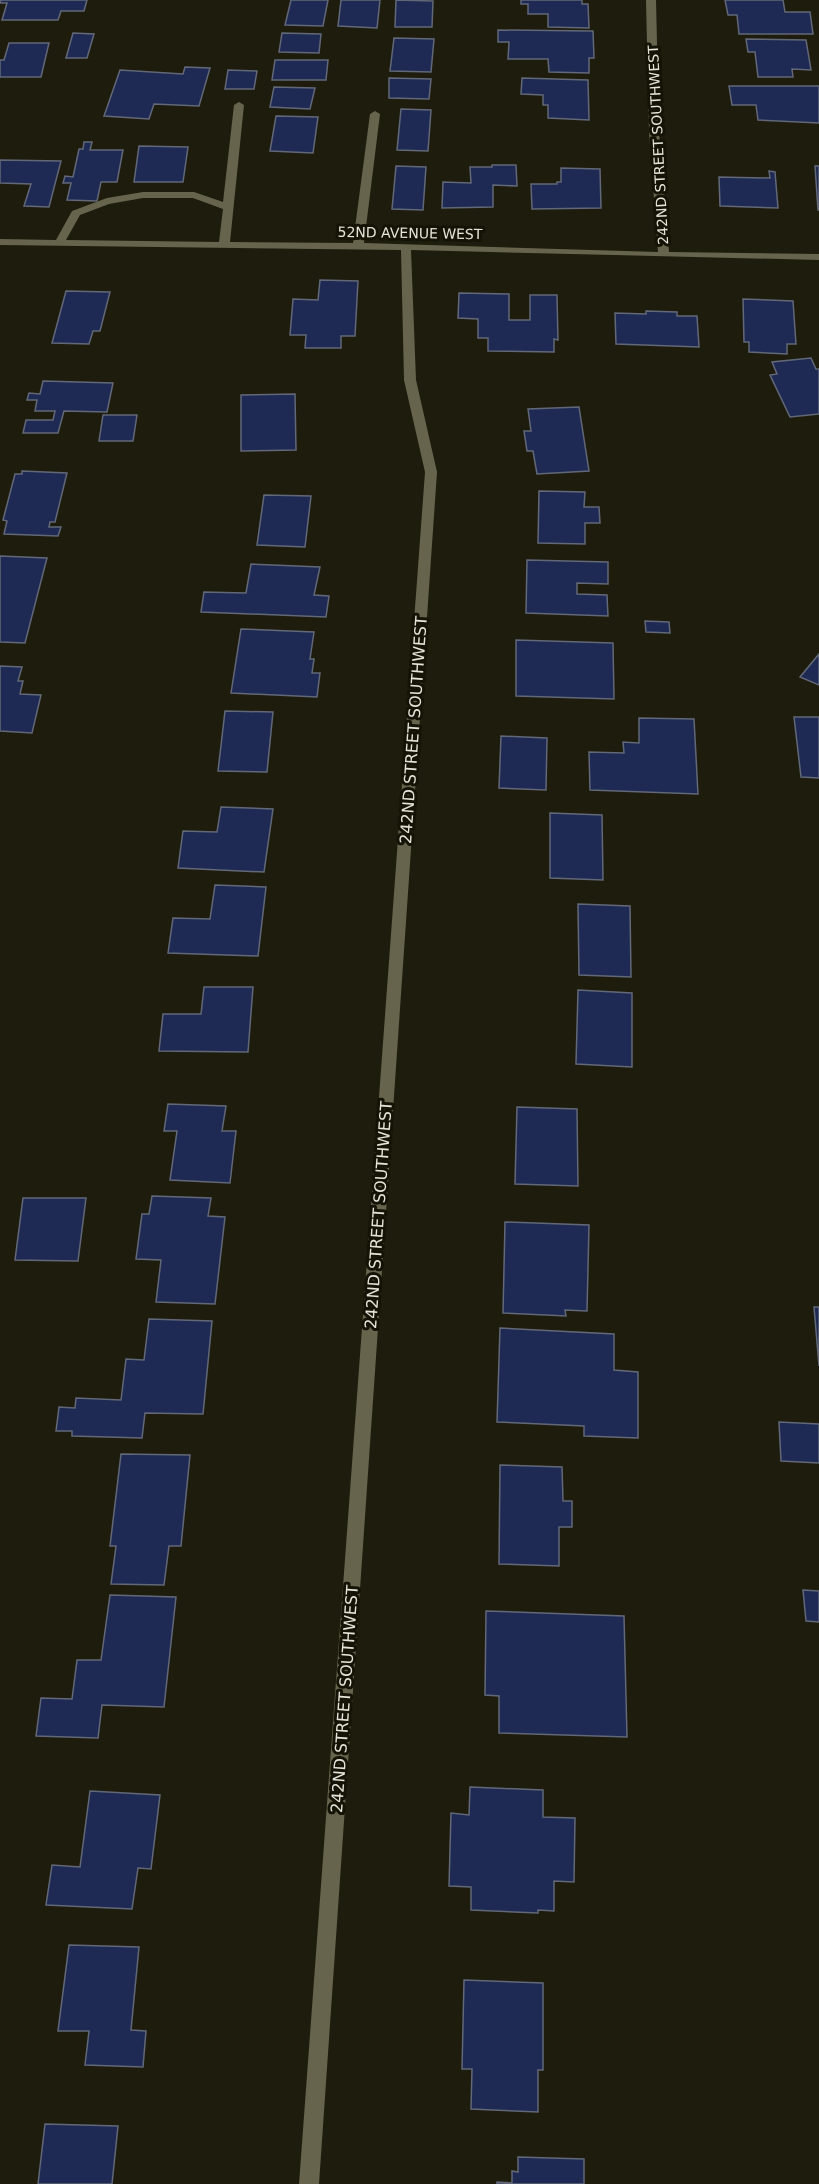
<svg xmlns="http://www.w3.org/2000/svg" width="819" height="2184" font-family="'DejaVu Sans',sans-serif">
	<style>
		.building { fill: #1e2a53; stroke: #626878; stroke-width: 1.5 }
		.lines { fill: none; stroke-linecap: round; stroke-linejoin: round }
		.minor { fill: #67644d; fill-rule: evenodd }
		.labels { text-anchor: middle; stroke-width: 6; stroke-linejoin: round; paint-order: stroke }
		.far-street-label { font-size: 14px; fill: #e5e4da; stroke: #151305 }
		.street-label { font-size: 16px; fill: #e5e4da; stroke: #151305 }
	</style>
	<rect width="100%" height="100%" fill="#1e1c0d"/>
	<path class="building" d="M 1,0 L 87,0 L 84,11 L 61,11 L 58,20 L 2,20 L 7,3 L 0,3 Z
		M 291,0 L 328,0 L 323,26 L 285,25 Z
		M 341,0 L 380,0 L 377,28 L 338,26 Z
		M 396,0 L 433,1 L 432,27 L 395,27 Z
		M 521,0 L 582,0 L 582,4 L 588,4 L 589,28 L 548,27 L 548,14 L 528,14 L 528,4 L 521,4 Z
		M 725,0 L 783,0 L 785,12 L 810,12 L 813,34 L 739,34 L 737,15 L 728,15 Z
		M 498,30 L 593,31 L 594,58 L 589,58 L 589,73 L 549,72 L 548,59 L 508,59 L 509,42 L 498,42 Z
		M 73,33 L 94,34 L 87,58 L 66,58 Z
		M 282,33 L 321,34 L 319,53 L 279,52 Z
		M 394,38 L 434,39 L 431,72 L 390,71 Z
		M 746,39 L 806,40 L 811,70 L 792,69 L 793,77 L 758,77 L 755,52 L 748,52 Z
		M 9,43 L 49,43 L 41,77 L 0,77 L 0,60 L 4,60 Z
		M 275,60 L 328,60 L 326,80 L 272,80 Z
		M 185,67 L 210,68 L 199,106 L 154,104 L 149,119 L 104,116 L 120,70 L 183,74 Z
		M 228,70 L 257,71 L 254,89 L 225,89 Z
		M 389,78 L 431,79 L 429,99 L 389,98 Z
		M 522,78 L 588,80 L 589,120 L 548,118 L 548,105 L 543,105 L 543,95 L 521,94 Z
		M 729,86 L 819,86 L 819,123 L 758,120 L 756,105 L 732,105 Z
		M 274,87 L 315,88 L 310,109 L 270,107 Z
		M 401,109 L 431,110 L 428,151 L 397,150 Z
		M 276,116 L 318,117 L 313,153 L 270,151 Z
		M 84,142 L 92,142 L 90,150 L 123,150 L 117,182 L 101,182 L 97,201 L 67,200 L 71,183 L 63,183 L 65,176 L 73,177 L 79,149 L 83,149 Z
		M 139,146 L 188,147 L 183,182 L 134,182 Z
		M 0,160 L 61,161 L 49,207 L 24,206 L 31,184 L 0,183 Z
		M 492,165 L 516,165 L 517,186 L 493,185 L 493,207 L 442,208 L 443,182 L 471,183 L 470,167 L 492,167 Z
		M 396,166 L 426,167 L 423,210 L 392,209 Z
		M 815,166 L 819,166 L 819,210 L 818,210 Z
		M 561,168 L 600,169 L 601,208 L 532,209 L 531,184 L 557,184 L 557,182 L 561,182 Z
		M 769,171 L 775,172 L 778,208 L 720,206 L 719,177 L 770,178 Z
		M 320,280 L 358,281 L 355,336 L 341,336 L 341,348 L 305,348 L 306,335 L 290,335 L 293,299 L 318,300 Z
		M 66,291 L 110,292 L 100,331 L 93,331 L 89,344 L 52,343 Z
		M 459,293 L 509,294 L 509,320 L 530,320 L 530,295 L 557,295 L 558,340 L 554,339 L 554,352 L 488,351 L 488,338 L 478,338 L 478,319 L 458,318 Z
		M 743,299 L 793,301 L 796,344 L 787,344 L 787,354 L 749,352 L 749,342 L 744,342 Z
		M 646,311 L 677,312 L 677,316 L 697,316 L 699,347 L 616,344 L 615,313 L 646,314 Z
		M 811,358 L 816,369 L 819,369 L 819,414 L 790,417 L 770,375 L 777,374 L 772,362 Z
		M 43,381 L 113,383 L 107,412 L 64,411 L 58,433 L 23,433 L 26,420 L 53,420 L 55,411 L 35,411 L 37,400 L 27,400 L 29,393 L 40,394 Z
		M 295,394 L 296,450 L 241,451 L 241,395 Z
		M 579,407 L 589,471 L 537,474 L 533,451 L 527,451 L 524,431 L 531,431 L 528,409 Z
		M 103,415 L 137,415 L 133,441 L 99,441 Z
		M 22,471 L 67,473 L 55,522 L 50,522 L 49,527 L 61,527 L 58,536 L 4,534 L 7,521 L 3,520 L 15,474 L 22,474 Z
		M 539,491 L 585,492 L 584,507 L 599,507 L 600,523 L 585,523 L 585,544 L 538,543 Z
		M 264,495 L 311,496 L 305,547 L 257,545 Z
		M 0,556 L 47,558 L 25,643 L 0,642 Z
		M 527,560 L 608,562 L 608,584 L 577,583 L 577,594 L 607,595 L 608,616 L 526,613 Z
		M 251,564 L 320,567 L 314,595 L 329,596 L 326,617 L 201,612 L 204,592 L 246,593 Z
		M 645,621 L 669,622 L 670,633 L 646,632 Z
		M 241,629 L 314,632 L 310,659 L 314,659 L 312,673 L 320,673 L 317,697 L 231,693 Z
		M 516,640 L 613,643 L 614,699 L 516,696 Z
		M 819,654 L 819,685 L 800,677 Z
		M 0,666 L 22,667 L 18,681 L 23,681 L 20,694 L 41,695 L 32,733 L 0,731 Z
		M 225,711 L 273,712 L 267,772 L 218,771 Z
		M 794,717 L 819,717 L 819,778 L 801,777 Z
		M 639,718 L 694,719 L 698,794 L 590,790 L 589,752 L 624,753 L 623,742 L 639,743 Z
		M 501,736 L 547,738 L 546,790 L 499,788 Z
		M 221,807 L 273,809 L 264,872 L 178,868 L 183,831 L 217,832 Z
		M 550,813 L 602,815 L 603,880 L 550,878 Z
		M 215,885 L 266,887 L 258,956 L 168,953 L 173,918 L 210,919 Z
		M 578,904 L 630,906 L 631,977 L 579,975 Z
		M 204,987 L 253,987 L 248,1052 L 159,1051 L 163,1014 L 201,1014 Z
		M 578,990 L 632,993 L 632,1067 L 576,1064 Z
		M 168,1104 L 226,1106 L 222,1131 L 236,1131 L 230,1183 L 170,1180 L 177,1131 L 164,1131 Z
		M 517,1107 L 577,1109 L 578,1186 L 515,1184 Z
		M 152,1196 L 211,1198 L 208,1216 L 225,1217 L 215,1304 L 156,1302 L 161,1260 L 136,1259 L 142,1214 L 149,1214 Z
		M 23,1198 L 86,1198 L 78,1261 L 15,1260 Z
		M 505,1222 L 589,1225 L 587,1311 L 565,1310 L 566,1316 L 503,1313 Z
		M 814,1307 L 819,1307 L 819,1366 Z
		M 149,1319 L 212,1321 L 203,1414 L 145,1413 L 142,1438 L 72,1436 L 72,1431 L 56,1431 L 59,1407 L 75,1408 L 76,1398 L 121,1400 L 126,1359 L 144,1360 Z
		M 500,1328 L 614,1334 L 614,1370 L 638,1372 L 638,1438 L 584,1436 L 584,1426 L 497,1422 Z
		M 779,1422 L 819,1424 L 819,1463 L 781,1461 Z
		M 121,1454 L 190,1455 L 181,1546 L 169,1546 L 164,1585 L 111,1584 L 116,1546 L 110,1546 Z
		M 500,1465 L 562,1467 L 563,1501 L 572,1501 L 572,1527 L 559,1527 L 559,1566 L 499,1564 Z
		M 803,1590 L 819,1591 L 819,1622 L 806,1621 Z
		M 110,1595 L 176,1597 L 164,1707 L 102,1705 L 98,1738 L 36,1736 L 41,1698 L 72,1699 L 77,1660 L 101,1660 Z
		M 486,1611 L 624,1616 L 627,1737 L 499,1733 L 499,1696 L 485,1695 Z
		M 470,1787 L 543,1790 L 543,1817 L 575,1818 L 574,1882 L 554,1881 L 554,1911 L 538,1910 L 538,1913 L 471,1910 L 471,1887 L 449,1886 L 451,1813 L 469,1815 Z
		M 90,1791 L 160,1795 L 151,1869 L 138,1868 L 132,1909 L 46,1905 L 52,1865 L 80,1867 Z
		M 69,1945 L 139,1947 L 131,2030 L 146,2031 L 143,2067 L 85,2065 L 89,2031 L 58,2031 Z
		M 464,1980 L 543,1983 L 543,2070 L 538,2070 L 538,2112 L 471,2109 L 472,2069 L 462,2069 Z
		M 45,2124 L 118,2126 L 112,2184 L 38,2184 Z
		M 518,2157 L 584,2159 L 584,2184 L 497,2184 L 497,2182 L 512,2183 L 512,2171 L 518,2172 Z"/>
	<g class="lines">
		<path class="minor" d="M 646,0 L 656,0 L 659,132 L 669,252 L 819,254 L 819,260 L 411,250 L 416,380 L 437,472 L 319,2184 L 299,2184 L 425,472 L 404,380 L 401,250 L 0,245 L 0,239 L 56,240 L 72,211 L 107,198 L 143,192 L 194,192 L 223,202 L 234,105 L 239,102 L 244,105 L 230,242 L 353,243 L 370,114 L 375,111 L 380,114 L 364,243 L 658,252 L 649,132 ZM 143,198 L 193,198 L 223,209 L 219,242 L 66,240 L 80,215 L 109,204 Z"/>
	</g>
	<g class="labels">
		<g class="far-street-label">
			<text transform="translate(658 145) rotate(-93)" y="5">242ND STREET SOUTHWEST</text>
			<text transform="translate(410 233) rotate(1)" y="5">52ND AVENUE WEST</text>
		</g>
		<g class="street-label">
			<text transform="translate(413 730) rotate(-86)" y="6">242ND STREET SOUTHWEST</text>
			<text transform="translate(378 1215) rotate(-86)" y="6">242ND STREET SOUTHWEST</text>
			<text transform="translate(344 1699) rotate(-86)" y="6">242ND STREET SOUTHWEST</text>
		</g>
	</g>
</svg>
